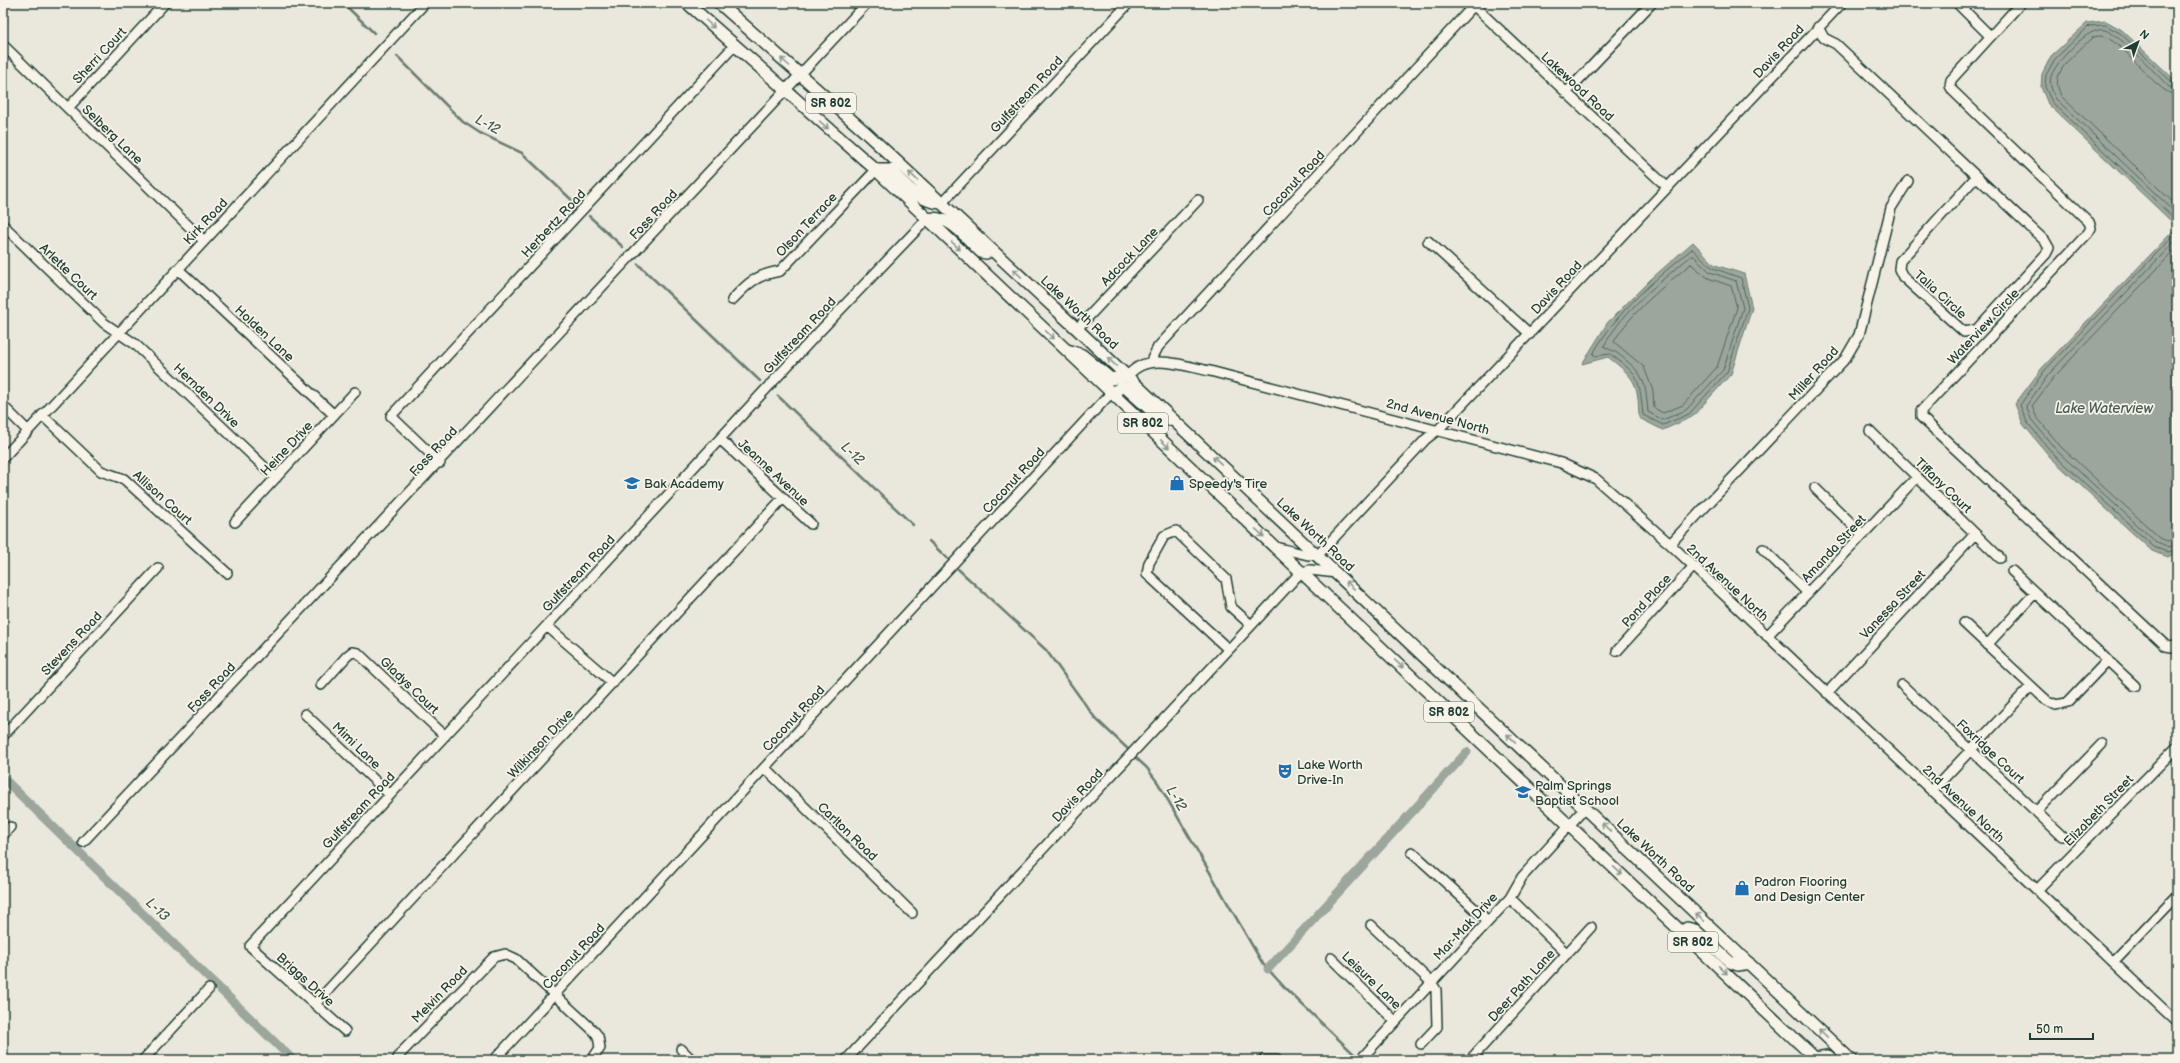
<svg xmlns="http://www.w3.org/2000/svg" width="2180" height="1063" font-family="'Balsamiq Sans',sans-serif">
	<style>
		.water { fill: #9ca69c; stroke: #6a7c72 }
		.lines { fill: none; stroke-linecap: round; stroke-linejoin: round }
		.shore { stroke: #51675e; stroke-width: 1 }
		.stream { stroke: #6a7c72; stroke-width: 2.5 }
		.canal { stroke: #9ca69c; stroke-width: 9 }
		.minor-casing { stroke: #1f3d34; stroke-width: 12 }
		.major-casing { stroke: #1f3d34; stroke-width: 14 }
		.minor { stroke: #f7f3e8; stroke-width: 9 }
		.major { stroke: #f7f3e8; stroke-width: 11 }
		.oneway { stroke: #8b988e }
		.labels { text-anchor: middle; stroke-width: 3.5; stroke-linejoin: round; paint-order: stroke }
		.shield { fill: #f7f3e8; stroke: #60746a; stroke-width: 1 }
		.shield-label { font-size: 12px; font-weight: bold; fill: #1f3d34 }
		.street-label { font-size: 13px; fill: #1f3d34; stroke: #f7f3e8 }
		.poi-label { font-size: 13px; fill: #1f3d34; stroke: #f7f3e8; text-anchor: start }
		.water-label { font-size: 14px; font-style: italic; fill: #445c53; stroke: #f7f3e8 }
	</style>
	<rect width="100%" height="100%" fill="#eae8dd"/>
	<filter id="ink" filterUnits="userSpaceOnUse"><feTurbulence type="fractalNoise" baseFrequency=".025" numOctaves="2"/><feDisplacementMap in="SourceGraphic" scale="8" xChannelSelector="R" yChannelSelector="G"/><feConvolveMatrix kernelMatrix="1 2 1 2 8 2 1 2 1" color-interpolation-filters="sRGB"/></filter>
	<g filter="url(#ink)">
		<path class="water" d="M 2106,21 L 2122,30 L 2177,82 L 2177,553 L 2167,557 L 2152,551 L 2050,457 L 2023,424 L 2015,404 L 2042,368 L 2175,229 L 2173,223 L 2048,104 L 2041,87 L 2042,74 L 2051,56 L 2087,23 Z
			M 1693,242 L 1715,265 L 1744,274 L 1752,308 L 1731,374 L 1692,417 L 1663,430 L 1639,418 C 1638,382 1636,379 1608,357 L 1582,364 L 1608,322 L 1651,279 Z"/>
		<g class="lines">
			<path class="shore" d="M 2177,84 L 2173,83 L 2120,33 L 2105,25 L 2089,26 L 2055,59 L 2046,75 L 2045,87 L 2052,102 L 2177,221
				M 2177,89 L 2169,87 C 2155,73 2122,36 2105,30 C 2089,25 2056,62 2051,76 C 2049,84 2052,92 2056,99 L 2177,214
				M 2177,95 C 2152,94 2118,27 2094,37 C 2089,39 2084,46 2080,49 C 2075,55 2067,60 2063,67 C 2056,78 2056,84 2061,96 L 2177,206
				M 2177,232 L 2045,370 L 2020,405 L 2027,422 L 2053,454 L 2154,547 L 2167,552 L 2177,550
				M 2177,239 L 2049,374 L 2026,406 L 2031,419 L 2057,451 L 2157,543 L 2167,547 L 2177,545
				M 2177,248 L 2054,377 L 2032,406 L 2036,416 L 2061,447 L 2160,538 L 2167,541 L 2177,539
				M 1692,249 L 1713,268 L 1741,278 L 1748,308 L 1727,372 L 1689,414 L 1663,425 L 1643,415 C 1639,379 1641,376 1610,354 L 1595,356 L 1593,354 C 1616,312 1655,279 1692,249 Z
				M 1691,256 L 1694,256 L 1710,272 L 1736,281 L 1743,308 L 1723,370 L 1686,410 L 1663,420 L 1648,412 C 1645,378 1644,374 1617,353 C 1613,350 1606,349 1604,346 C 1623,310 1660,282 1691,256 Z
				M 1691,264 L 1708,278 L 1731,286 L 1737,308 L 1717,367 L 1683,405 L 1663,413 L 1654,408 L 1653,391 L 1644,367 L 1614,342 C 1628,315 1667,283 1691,264 Z"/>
			<path class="stream" d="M 343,3 L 374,33
				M 397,56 L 463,122 L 480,133 L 522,153 L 575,203
				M 589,216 L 623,247
				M 638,264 L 760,381
				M 778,396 L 913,525
				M 929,541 L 948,559
				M 958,569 L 1046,650 L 1095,718 L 1130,751
				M 1133,755 L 1147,768 L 1158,783 L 1263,964 L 1286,989 L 1355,1055"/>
			<path class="canal" d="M 3,778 L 293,1060
				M 1268,969 L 1467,752"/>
			<defs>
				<path id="minor" d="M 1471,3 L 1667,187
					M 1957,3 L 1990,36
					M 2021,3 L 1951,80 L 1950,86 L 1953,91 L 2089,222 L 2091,228 L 2088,233 L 1921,411 L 1921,417 L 2166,646 L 2172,647 L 2177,645
					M 2173,3 L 2177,7
					M 1818,27 L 1824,38 L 1836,44 L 2045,241 L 2049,248 L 2046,254 L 1976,330 L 1964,332 L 1903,277 L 1899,269 L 1900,261 L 1976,177
					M 3,45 L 204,241
					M 1566,93 L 1651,4
					M 68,108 L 165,3
					M 942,203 L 1129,3
					M 3,225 L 104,323 L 135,344 L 276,478
					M 1428,241 L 1530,334
					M 178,269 L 334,415
					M 732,300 C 748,283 756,275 780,271 L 876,170
					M 1077,329 L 1198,200
					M 1150,363 L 1158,347 L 1476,3
					M 1127,376 C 1131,372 1137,367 1142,365 C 1162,357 1189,367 1210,371 L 1561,463 L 1596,479 L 1670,544 L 2177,1022
					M 3,406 L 28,431
					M 42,415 L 101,471 L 124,479 L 227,573
					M 1870,431 L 2000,558
					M 720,439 L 811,524
					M 3,458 L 425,3
					M 440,463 L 391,416 L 734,46
					M 1815,488 L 1863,535
					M 235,522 L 355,392
					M 1670,544 L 1845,359 L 1859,335 L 1891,208 L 1908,181
					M 1275,547 L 1308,555 L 1318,555 L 1426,439 L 1439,429 L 1842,3
					M 1763,549 L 1808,593
					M 2012,571 L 2135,686
					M 1964,623 L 2045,699 L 2056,705 L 2068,702 L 2108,660
					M 547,626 L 613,683
					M 1767,636 L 1917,477
					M 1987,645 L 2035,593
					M 1228,649 L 1147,574 L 1149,563 L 1164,536 L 1176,531 L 1226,579 L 1231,607 L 1251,625
					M 1617,651 L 1693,567
					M 321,685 L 347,656 L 352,652 L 358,653 L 445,736
					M 1902,685 L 2062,836
					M 1827,693 L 1975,534
					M 305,714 L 390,795
					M 3,736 L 158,568
					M 765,768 L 912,913
					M 1932,791 L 2031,686
					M 2037,811 L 2102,744
					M 3,835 L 10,827
					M 83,842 L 867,3
					M 1412,852 L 1487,920
					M 2037,890 L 2177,747
					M 1510,898 L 1567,954
					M 1371,925 L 1431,982 L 1436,990 L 1437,1027 L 1421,1044
					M 1331,958 L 1395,1021
					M 2113,962 L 2177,895
					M 315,1004 L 783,498
					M 345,1031 L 250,946 L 818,333 L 927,219
					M 681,1049 L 692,1060
					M 143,1060 L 209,989
					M 397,1060 L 401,1053 L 494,957 L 505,954 L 516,959 L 594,1031 L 598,1036 L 600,1048 L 592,1060
					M 494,1060 L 1111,393
					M 846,1060 C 998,898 1149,734 1301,572 L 1310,570 L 1337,573
					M 1263,1060 L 1277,1060
					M 1360,1060 L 1510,898 L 1522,877 L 1585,808
					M 1470,1060 L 1591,927"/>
				<path id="major" d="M 687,3 L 876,170 L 1817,1060
					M 719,3 L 864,131 L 1077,329 L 1851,1060
					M 876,170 L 890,170 C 907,186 918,202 942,203
					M 927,219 C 950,214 965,237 981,252 L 986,253 L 992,250
					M 1067,350 L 1082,355 L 1111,379 L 1127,376
					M 1111,393 L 1122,387 L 1127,389 L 1154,413 L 1170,420
					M 1682,932 L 1687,928 L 1695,930 L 1730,962 L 1738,965 L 1749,963
					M 1815,1058 L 1828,1056 L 1832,1060"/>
			</defs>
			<use href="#minor" class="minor-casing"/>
			<use href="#major" class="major-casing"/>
			<use href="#minor" class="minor"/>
			<use href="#major" class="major"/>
		</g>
		<defs><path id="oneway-shaft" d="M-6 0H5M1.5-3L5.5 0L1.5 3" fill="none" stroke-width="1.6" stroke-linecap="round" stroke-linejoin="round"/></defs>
		<g class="oneway">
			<use href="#oneway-shaft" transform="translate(710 24) rotate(42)"/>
			<use href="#oneway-shaft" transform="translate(785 62) rotate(-138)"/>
			<use href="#oneway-shaft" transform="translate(824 125) rotate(41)"/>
			<use href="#oneway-shaft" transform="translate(913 176) rotate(-137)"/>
			<use href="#oneway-shaft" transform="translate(956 246) rotate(43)"/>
			<use href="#oneway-shaft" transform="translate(1017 273) rotate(-137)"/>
			<use href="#oneway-shaft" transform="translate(1050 335) rotate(43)"/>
			<use href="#oneway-shaft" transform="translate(1112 362) rotate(-137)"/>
			<use href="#oneway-shaft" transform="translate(1165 444) rotate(44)"/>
			<use href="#oneway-shaft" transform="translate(1217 460) rotate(-137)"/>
			<use href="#oneway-shaft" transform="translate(1260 533) rotate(43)"/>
			<use href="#oneway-shaft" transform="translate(1350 585) rotate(-136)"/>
			<use href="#oneway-shaft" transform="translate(1399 664) rotate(43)"/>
			<use href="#oneway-shaft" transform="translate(1511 738) rotate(-137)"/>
			<use href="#oneway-shaft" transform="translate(1606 827) rotate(-137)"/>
			<use href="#oneway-shaft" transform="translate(1618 871) rotate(43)"/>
			<use href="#oneway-shaft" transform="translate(1700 917) rotate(-136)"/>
			<use href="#oneway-shaft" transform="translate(1723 970) rotate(43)"/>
			<use href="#oneway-shaft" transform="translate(1823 1033) rotate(-136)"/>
		</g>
	</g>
	<defs>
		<symbol id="school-bare" viewBox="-9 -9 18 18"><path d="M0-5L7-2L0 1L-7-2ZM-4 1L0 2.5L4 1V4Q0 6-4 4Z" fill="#1f6fb2" stroke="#f7f3e8" stroke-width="2.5" paint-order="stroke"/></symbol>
		<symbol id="shop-bare" viewBox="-9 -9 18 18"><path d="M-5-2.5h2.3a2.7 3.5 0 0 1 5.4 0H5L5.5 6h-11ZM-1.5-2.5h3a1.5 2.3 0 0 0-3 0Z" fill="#1f6fb2" stroke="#f7f3e8" stroke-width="2.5" paint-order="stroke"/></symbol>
		<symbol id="theatre-bare" viewBox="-9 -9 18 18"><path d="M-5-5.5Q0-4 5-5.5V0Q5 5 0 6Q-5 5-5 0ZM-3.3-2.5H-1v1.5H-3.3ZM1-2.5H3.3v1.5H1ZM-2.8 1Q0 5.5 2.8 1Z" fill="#1f6fb2" stroke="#f7f3e8" stroke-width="2.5" paint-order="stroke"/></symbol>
	</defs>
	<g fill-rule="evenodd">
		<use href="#school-bare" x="621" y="472" width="22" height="22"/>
		<use href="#shop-bare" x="1166" y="472" width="22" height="22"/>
		<use href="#theatre-bare" x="1274" y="760" width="22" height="22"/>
		<use href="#school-bare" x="1512" y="781" width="22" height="22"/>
		<use href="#shop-bare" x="1731" y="877" width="22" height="22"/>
	</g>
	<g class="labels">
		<g class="shield">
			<rect x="806" y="93" width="50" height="20" rx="3"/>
			<rect x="1118" y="413" width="50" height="20" rx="3"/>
			<rect x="1424" y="702" width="50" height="20" rx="3"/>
			<rect x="1668" y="932" width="50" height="20" rx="3"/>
		</g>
		<g class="shield-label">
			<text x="831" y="107">SR 802</text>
			<text x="1143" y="427">SR 802</text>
			<text x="1449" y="716">SR 802</text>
			<text x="1693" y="946">SR 802</text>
		</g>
		<g class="street-label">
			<text transform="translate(1778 51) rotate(-47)" y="5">Davis Road</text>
			<text transform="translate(99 55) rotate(-47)" y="5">Sherri Court</text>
			<text transform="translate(1578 86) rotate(43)" y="5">Lakewood Road</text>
			<text transform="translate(1026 94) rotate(-47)" y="5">Gulfstream Road</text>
			<text transform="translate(113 134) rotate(44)" y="5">Selberg Lane</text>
			<text transform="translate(1293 183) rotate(-47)" y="5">Coconut Road</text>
			<text transform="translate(653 214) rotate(-47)" y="5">Foss Road</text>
			<text transform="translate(205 221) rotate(-47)" y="5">Kirk Road</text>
			<text transform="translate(553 223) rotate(-47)" y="5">Herbertz Road</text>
			<text transform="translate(806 224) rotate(-47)" y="5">Olson Terrace</text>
			<text transform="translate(1129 256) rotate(-46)" y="5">Adcock Lane</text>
			<text transform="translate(69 271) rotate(44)" y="5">Arlette Court</text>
			<text transform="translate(1556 287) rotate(-47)" y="5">Davis Road</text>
			<text transform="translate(1941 294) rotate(42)" y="5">Talia Circle</text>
			<text transform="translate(1080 312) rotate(43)" y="5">Lake Worth Road</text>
			<text transform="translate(1983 326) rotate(-47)" y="5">Waterview Circle</text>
			<text transform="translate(265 333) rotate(43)" y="5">Holden Lane</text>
			<text transform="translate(799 335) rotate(-47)" y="5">Gulfstream Road</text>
			<text transform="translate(1813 373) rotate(-48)" y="5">Miller Road</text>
			<text transform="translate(207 395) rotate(44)" y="5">Hernden Drive</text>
			<text transform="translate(1438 416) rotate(15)" y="5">2nd Avenue North</text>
			<text transform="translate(286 448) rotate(-47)" y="5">Heine Drive</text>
			<text transform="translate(433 451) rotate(-47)" y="5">Foss Road</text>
			<text transform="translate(774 472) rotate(43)" y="5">Jeanne Avenue</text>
			<text transform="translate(1013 480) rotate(-47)" y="5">Coconut Road</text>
			<text transform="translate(1944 485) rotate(44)" y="5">Tiffany Court</text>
			<text transform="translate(163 497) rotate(42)" y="5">Allison Court</text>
			<text transform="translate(1316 534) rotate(43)" y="5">Lake Worth Road</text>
			<text transform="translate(1833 548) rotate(-47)" y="5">Amanda Street</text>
			<text transform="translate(578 573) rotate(-47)" y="5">Gulfstream Road</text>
			<text transform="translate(1728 582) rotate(43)" y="5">2nd Avenue North</text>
			<text transform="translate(1646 600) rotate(-48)" y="5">Pond Place</text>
			<text transform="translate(1892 604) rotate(-47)" y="5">Vanessa Street</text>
			<text transform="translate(71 643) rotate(-47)" y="5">Stevens Road</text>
			<text transform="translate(410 685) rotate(44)" y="5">Gladys Court</text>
			<text transform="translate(211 687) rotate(-47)" y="5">Foss Road</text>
			<text transform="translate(793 718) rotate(-47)" y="5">Coconut Road</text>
			<text transform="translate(540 743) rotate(-47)" y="5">Wilkinson Drive</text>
			<text transform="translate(357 745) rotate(44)" y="5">Mimi Lane</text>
			<text transform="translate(1991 751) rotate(43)" y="5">Foxridge Court</text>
			<text transform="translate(1077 795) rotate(-47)" y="5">Davis Road</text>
			<text transform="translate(1964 803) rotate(43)" y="5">2nd Avenue North</text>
			<text transform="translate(358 810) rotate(-47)" y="5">Gulfstream Road</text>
			<text transform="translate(2098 810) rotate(-46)" y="5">Elizabeth Street</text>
			<text transform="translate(848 831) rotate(44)" y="5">Carlton Road</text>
			<text transform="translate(1656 855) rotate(43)" y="5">Lake Worth Road</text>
			<text transform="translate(1465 926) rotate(-47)" y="5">Mar-Mak Drive</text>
			<text transform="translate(573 956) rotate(-47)" y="5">Coconut Road</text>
			<text transform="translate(306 979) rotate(42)" y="5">Briggs Drive</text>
			<text transform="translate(1372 980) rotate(44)" y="5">Leisure Lane</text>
			<text transform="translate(1521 985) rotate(-48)" y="5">Deer Path Lane</text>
			<text transform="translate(439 994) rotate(-46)" y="5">Melvin Road</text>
		</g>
		<g class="poi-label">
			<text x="644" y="488">Bak Academy</text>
			<text x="1189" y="488">Speedy's Tire</text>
			<text x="1297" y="769">Lake Worth<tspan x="1297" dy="15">Drive-In</tspan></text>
			<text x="1535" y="790">Palm Springs<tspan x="1535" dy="15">Baptist School</tspan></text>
			<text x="1754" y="886">Padron Flooring<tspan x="1754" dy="15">and Design Center</tspan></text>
		</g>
		<g class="water-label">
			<text transform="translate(488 124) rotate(28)" y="5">L-12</text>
			<text x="2104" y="413">Lake Waterview</text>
			<text transform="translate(853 453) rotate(44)" y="5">L-12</text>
			<text transform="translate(1177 798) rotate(59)" y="5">L-12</text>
			<text transform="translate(158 909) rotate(44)" y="5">L-13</text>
		</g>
	</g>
	<rect width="2180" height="1063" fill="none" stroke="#f7f3e8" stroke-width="16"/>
	<rect x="8" y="8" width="2164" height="1047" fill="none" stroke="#1f3d34" stroke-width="1.5" filter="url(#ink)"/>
	<g transform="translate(2138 42) rotate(41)" stroke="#f7f3e8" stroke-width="3" paint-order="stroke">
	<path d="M0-3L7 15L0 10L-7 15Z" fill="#1f3d34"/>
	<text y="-6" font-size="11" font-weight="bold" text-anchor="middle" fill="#1f3d34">N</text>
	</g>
	<path d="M2030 1033v6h63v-6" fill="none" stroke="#1f3d34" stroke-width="2"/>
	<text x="2036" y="1033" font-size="12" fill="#1f3d34" stroke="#f7f3e8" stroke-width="3" paint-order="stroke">50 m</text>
</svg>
